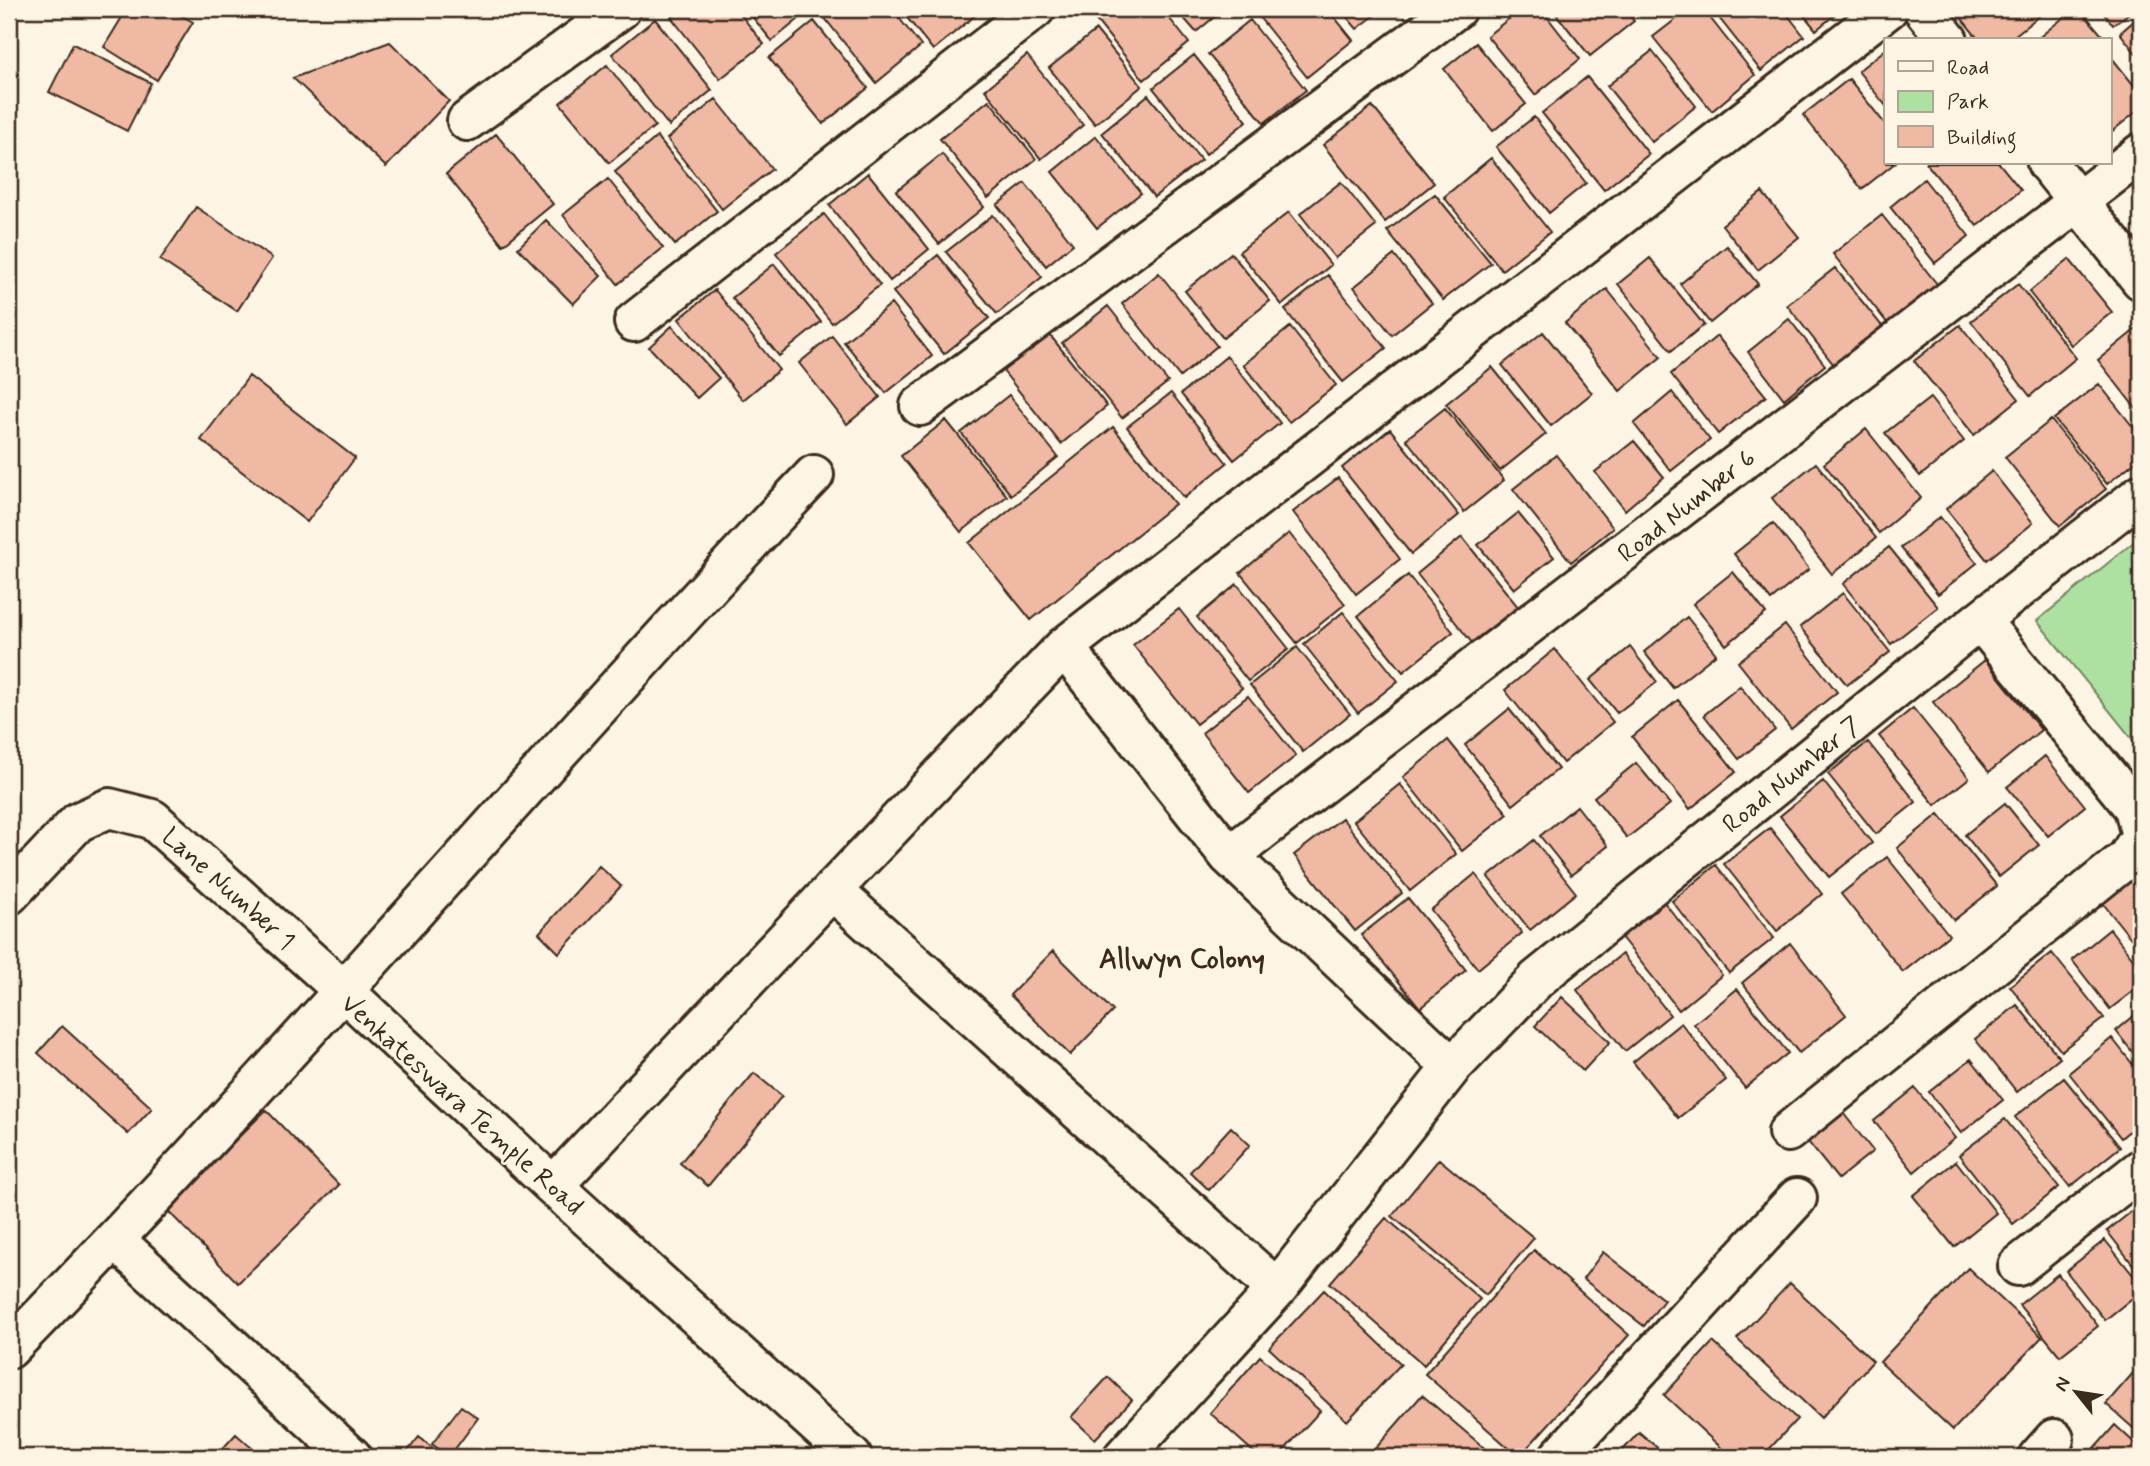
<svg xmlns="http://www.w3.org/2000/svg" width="2150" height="1466" font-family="Mynerve,sans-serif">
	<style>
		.green { fill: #ade0a1; stroke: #748560; stroke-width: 2 }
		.building { fill: #f0b9a4; stroke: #3b2a1e; stroke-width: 2 }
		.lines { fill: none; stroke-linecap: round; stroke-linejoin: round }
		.street-casing { stroke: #3b2a1e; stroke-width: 44 }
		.street { stroke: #fcf5e5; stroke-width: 38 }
		.labels { text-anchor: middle; stroke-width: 5; stroke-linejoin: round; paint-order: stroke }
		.street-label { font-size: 26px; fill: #3b2a1e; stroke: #fcf5e5 }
		.neighbourhood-label { font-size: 28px; font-weight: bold; fill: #3b2a1e; stroke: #fcf5e5 }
	</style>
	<rect width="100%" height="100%" fill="#fcf5e5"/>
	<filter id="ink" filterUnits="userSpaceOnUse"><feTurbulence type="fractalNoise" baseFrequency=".0143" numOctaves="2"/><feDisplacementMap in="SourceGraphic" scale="14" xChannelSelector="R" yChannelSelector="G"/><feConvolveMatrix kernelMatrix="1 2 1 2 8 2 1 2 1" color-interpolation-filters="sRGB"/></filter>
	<g filter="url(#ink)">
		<path class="green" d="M 2141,536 L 2141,750 L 2037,621 Z"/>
		<path class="building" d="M 127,9 L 170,9 L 193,22 L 157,80 L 104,47 Z
			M 681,9 L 736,9 L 764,44 L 720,79 L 671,17 Z
			M 746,9 L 811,9 L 772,41 Z
			M 824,9 L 892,9 L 921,46 L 876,83 L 820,12 Z
			M 900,9 L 983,9 L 933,50 Z
			M 1087,9 L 1162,9 L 1189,43 L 1144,80 Z
			M 1176,9 L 1224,9 L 1196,32 Z
			M 1259,9 L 1328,9 L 1353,40 L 1307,77 L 1255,12 Z
			M 1340,9 L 1383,9 L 1357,29 Z
			M 1521,9 L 1541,9 L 1580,59 L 1535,95 L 1487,36 Z
			M 1552,9 L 1624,9 L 1634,21 L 1590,56 Z
			M 1689,9 L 1703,9 L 1755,75 L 1712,111 L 1653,37 Z
			M 1712,9 L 1783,9 L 1804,36 L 1761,71 Z
			M 1799,9 L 1842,9 L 1816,30 Z
			M 1954,9 L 2048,9 L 2009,40 L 1979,40 Z
			M 2074,9 L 2080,9 L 2106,40 L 2036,40 Z
			M 2100,9 L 2135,9 L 2113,25 Z
			M 2141,15 L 2141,60 L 2120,33 Z
			M 655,19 L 712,90 L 669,126 L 612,54 Z
			M 1250,20 L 1306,90 L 1264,123 L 1208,54 Z
			M 814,21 L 868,88 L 823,124 L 769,58 Z
			M 1096,30 L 1142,86 L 1095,124 L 1049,68 Z
			M 390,42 L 449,101 L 386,167 L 293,78 Z
			M 1476,43 L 1526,104 L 1493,131 L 1444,69 Z
			M 73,44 L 151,83 L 127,131 L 49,92 Z
			M 1886,49 L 1886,106 L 1858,71 Z
			M 1652,51 L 1696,106 L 1652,142 L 1607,86 Z
			M 1027,55 L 1083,125 L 1041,159 L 985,90 Z
			M 1194,55 L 1247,121 L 1206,154 L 1153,88 Z
			M 2112,58 L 2141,94 L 2141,108 L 2110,133 L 2110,60 Z
			M 607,65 L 655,126 L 609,163 L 560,103 Z
			M 1587,77 L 1649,154 L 1604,190 L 1542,113 Z
			M 1849,79 L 1886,125 L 1886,163 L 1895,163 L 1862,189 L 1803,115 Z
			M 1148,95 L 1201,160 L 1154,197 L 1102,133 Z
			M 716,99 L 772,169 L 722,209 L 667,139 Z
			M 989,100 L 1036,159 L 988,198 L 940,139 Z
			M 1372,106 L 1434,183 L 1385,222 L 1323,145 Z
			M 1534,117 L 1586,183 L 1549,213 L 1496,147 Z
			M 496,134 L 553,204 L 503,245 L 446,174 Z
			M 1096,136 L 1141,193 L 1097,228 L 1052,172 Z
			M 657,137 L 717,211 L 675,245 L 615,172 Z
			M 942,154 L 984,207 L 939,244 L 896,191 Z
			M 1491,158 L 1550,232 L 1502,270 L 1444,197 Z
			M 1926,163 L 1999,163 L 2021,190 L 1977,226 Z
			M 868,173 L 929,249 L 890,281 L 829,205 Z
			M 608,179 L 663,248 L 618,284 L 563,215 Z
			M 1924,179 L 1969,236 L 1935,263 L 1890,207 Z
			M 1341,182 L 1376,226 L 1335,258 L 1300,214 Z
			M 1025,183 L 1073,244 L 1046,266 L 997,205 Z
			M 1762,192 L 1799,237 L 1758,270 L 1722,225 Z
			M 1435,194 L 1491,263 L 1443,300 L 1387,231 Z
			M 196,207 L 272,258 L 237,311 L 160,260 Z
			M 1289,212 L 1331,265 L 1282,305 L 1239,252 Z
			M 824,214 L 880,285 L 832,323 L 776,253 Z
			M 993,215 L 1042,277 L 997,314 L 946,252 Z
			M 1882,215 L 1941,289 L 1892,329 L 1833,254 Z
			M 546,220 L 601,276 L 573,304 L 518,248 Z
			M 1727,246 L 1758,284 L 1710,323 L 1680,284 Z
			M 1231,253 L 1270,301 L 1223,338 L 1185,291 Z
			M 938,255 L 989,318 L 944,354 L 893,292 Z
			M 1394,255 L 1432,303 L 1392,335 L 1354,287 Z
			M 1650,258 L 1704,325 L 1671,351 L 1618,284 Z
			M 2069,259 L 2112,312 L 2071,345 L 2029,292 Z
			M 774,264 L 821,322 L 779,356 L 732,298 Z
			M 1835,268 L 1882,326 L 1834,365 L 1787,305 Z
			M 1159,273 L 1217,346 L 1180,377 L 1122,304 Z
			M 1328,275 L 1386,348 L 1343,382 L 1285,310 Z
			M 2018,284 L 2076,358 L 2030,396 L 1971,321 Z
			M 1607,289 L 1661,357 L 1620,391 L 1565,323 Z
			M 715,290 L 779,370 L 743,400 L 679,319 Z
			M 891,304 L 932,356 L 886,393 L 844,342 Z
			M 1108,306 L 1168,382 L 1122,418 L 1062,343 Z
			M 1789,319 L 1825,365 L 1784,399 L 1748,352 Z
			M 1960,325 L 2019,399 L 1974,435 L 1914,361 Z
			M 2141,325 L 2141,415 L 2098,360 Z
			M 672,326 L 719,378 L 697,398 L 649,347 Z
			M 1290,327 L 1336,385 L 1289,422 L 1243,365 Z
			M 1543,332 L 1592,393 L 1551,426 L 1502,365 Z
			M 1049,334 L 1107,406 L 1061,444 L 1003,371 Z
			M 832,336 L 880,397 L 847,424 L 799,363 Z
			M 1717,336 L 1766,396 L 1718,434 L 1671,374 Z
			M 1227,356 L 1280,423 L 1234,460 L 1181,394 Z
			M 1492,367 L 1546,434 L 1500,471 L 1446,404 Z
			M 249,376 L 355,458 L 307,522 L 201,440 Z
			M 2099,384 L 2141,437 L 2141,457 L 2107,484 L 2054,419 Z
			M 1672,392 L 1710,440 L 1671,471 L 1634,424 Z
			M 1171,393 L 1227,463 L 1184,498 L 1127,427 Z
			M 1009,395 L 1058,457 L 1011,495 L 961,433 Z
			M 1930,398 L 1964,441 L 1920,476 L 1885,433 Z
			M 1445,408 L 1504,480 L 1464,512 L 1406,439 Z
			M 946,420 L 1007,496 L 961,532 L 901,456 Z
			M 2051,420 L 2106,489 L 2060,526 L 2005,457 Z
			M 1113,427 L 1175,504 L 1031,620 L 969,543 Z
			M 1390,429 L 1459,515 L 1411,554 L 1342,468 Z
			M 1866,429 L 1921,498 L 1879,533 L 1824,464 Z
			M 1634,441 L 1664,477 L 1625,510 L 1595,472 Z
			M 1556,455 L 1613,528 L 1571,562 L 1513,489 Z
			M 1816,463 L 1876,538 L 1832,574 L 1772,498 Z
			M 1992,471 L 2033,523 L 1987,560 L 1946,509 Z
			M 1338,478 L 1400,559 L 1356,594 L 1293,512 Z
			M 1518,513 L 1554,557 L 1514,589 L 1478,545 Z
			M 1940,517 L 1977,563 L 1938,594 L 1901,548 Z
			M 1773,523 L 1809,569 L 1771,600 L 1734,554 Z
			M 1289,533 L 1345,604 L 1297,643 L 1240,573 Z
			M 1462,537 L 1523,613 L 1477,649 L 1417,574 Z
			M 1889,547 L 1938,607 L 1891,644 L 1843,584 Z
			M 1733,572 L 1766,613 L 1726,645 L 1693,604 Z
			M 1408,575 L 1453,632 L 1403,672 L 1358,616 Z
			M 1237,584 L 1289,649 L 1248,681 L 1197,617 Z
			M 1843,593 L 1890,652 L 1847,685 L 1800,627 Z
			M 1179,609 L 1242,688 L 1196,724 L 1133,645 Z
			M 1343,612 L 1398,681 L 1358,713 L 1304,644 Z
			M 1687,617 L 1716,654 L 1673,688 L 1644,652 Z
			M 1785,625 L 1837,692 L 1791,729 L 1738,662 Z
			M 1297,647 L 1350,714 L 1303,752 L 1250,685 Z
			M 1630,647 L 1657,682 L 1617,713 L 1590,680 Z
			M 1555,649 L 1613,722 L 1563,763 L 1505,690 Z
			M 1985,660 L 2041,730 L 1989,772 L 1933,702 Z
			M 1740,686 L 1775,730 L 1739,759 L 1704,715 Z
			M 1248,696 L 1296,756 L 1249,793 L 1202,733 Z
			M 1678,700 L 1736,772 L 1690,809 L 1632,737 Z
			M 1913,708 L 1969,778 L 1935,805 L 1879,736 Z
			M 1509,709 L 1558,769 L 1513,805 L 1465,745 Z
			M 1448,740 L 1508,814 L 1462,851 L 1403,777 Z
			M 1868,742 L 1916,802 L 1876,834 L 1828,774 Z
			M 2045,756 L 2085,806 L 2048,836 L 2007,787 Z
			M 1636,763 L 1670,804 L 1627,838 L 1594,797 Z
			M 1823,781 L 1872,843 L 1829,877 L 1780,816 Z
			M 1400,784 L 1456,854 L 1410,891 L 1354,821 Z
			M 2005,803 L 2039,845 L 1999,877 L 1965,835 Z
			M 1577,806 L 1608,846 L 1571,875 L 1540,836 Z
			M 1939,814 L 1997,886 L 1954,920 L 1897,848 Z
			M 1342,818 L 1402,893 L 1355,931 L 1294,855 Z
			M 1770,828 L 1822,894 L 1777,931 L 1724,864 Z
			M 1534,840 L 1576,893 L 1530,930 L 1488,877 Z
			M 1887,857 L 1949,935 L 1903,972 L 1841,894 Z
			M 1716,865 L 1774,938 L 1729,973 L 1672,901 Z
			M 599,866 L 621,886 L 559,953 L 539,933 Z
			M 2141,869 L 2141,951 L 2101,901 Z
			M 1475,874 L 1522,933 L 1478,969 L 1431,910 Z
			M 1660,897 L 1722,975 L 1679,1010 L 1617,932 Z
			M 1408,898 L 1466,970 L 1420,1008 L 1361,935 Z
			M 2110,929 L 2141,969 L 2141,985 L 2110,1009 L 2072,960 Z
			M 1790,943 L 1846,1015 L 1799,1053 L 1742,983 Z
			M 1053,951 L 1113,1011 L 1070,1055 L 1010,995 Z
			M 2052,953 L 2104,1018 L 2061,1051 L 2010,986 Z
			M 1622,954 L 1670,1015 L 1625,1051 L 1577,990 Z
			M 1737,989 L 1788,1053 L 1745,1088 L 1694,1024 Z
			M 1562,997 L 1610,1042 L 1583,1071 L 1535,1026 Z
			M 2017,1005 L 2060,1058 L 2017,1092 L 1975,1039 Z
			M 2141,1010 L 2141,1063 L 2116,1031 Z
			M 1681,1023 L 1726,1080 L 1678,1118 L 1633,1062 Z
			M 62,1026 L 152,1108 L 128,1134 L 38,1053 Z
			M 2112,1038 L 2141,1075 L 2141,1121 L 2121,1138 L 2069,1073 Z
			M 1971,1059 L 2003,1100 L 1961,1133 L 1929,1092 Z
			M 754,1073 L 782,1096 L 708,1186 L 680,1163 Z
			M 2064,1078 L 2120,1147 L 2070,1187 L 2015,1117 Z
			M 1915,1088 L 1955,1138 L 1914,1172 L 1874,1121 Z
			M 1836,1104 L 1873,1151 L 1838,1179 L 1800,1132 Z
			M 266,1110 L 339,1185 L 238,1283 L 166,1209 Z
			M 2005,1119 L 2059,1187 L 2013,1224 L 1959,1155 Z
			M 1231,1127 L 1250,1145 L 1209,1190 L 1190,1172 Z
			M 1439,1159 L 1534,1238 L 1486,1295 L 1392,1216 Z
			M 1956,1161 L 1996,1213 L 1954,1247 L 1913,1196 Z
			M 2141,1204 L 2141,1275 L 2107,1231 Z
			M 1386,1218 L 1480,1299 L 1424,1365 L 1330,1283 Z
			M 2105,1240 L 2141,1285 L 2141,1291 L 2105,1320 L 2066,1271 Z
			M 1534,1250 L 1629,1335 L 1519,1457 L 1425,1374 Z
			M 1603,1252 L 1664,1300 L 1644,1326 L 1583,1279 Z
			M 1968,1268 L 2042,1337 L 1953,1430 L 1880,1362 Z
			M 2058,1274 L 2098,1326 L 2060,1356 L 2019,1305 Z
			M 1790,1283 L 1873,1361 L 1821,1418 L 1737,1339 Z
			M 1324,1290 L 1401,1364 L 1347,1421 L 1269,1348 Z
			M 1713,1342 L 1797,1419 L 1762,1457 L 1731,1457 L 1664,1395 Z
			M 1260,1356 L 1320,1411 L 1278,1457 L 1259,1457 L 1210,1413 Z
			M 2141,1364 L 2141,1435 L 2106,1404 Z
			M 1108,1377 L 1132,1400 L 1095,1439 L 1071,1417 Z
			M 1422,1395 L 1495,1457 L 1368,1457 Z
			M 461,1406 L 478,1418 L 449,1457 L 432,1444 Z
			M 2115,1425 L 2141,1449 L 2141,1457 L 2087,1457 Z
			M 1639,1432 L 1668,1457 L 1617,1457 Z
			M 236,1434 L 262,1457 L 215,1457 Z
			M 419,1437 L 444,1457 L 403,1457 Z"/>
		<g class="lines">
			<defs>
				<path id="street" d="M 1923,9 L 1948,40
					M 467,121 L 621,9
					M 2047,163 L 2141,280
					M 634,322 L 1035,9
					M 920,406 L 1456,9
					M 1064,647 L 1229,856 L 1452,1067
					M 1229,856 L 2141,153
					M 832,890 L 1277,1289
					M 9,895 L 78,822 L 109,808 L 152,819 L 344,991 L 553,1186 L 852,1457
					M 1788,1132 L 2127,858 L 2141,836 L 2134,808 L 1980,620
					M 553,1186 L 832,890 L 1064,647 L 1888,9
					M 115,1240 L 352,1457
					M 2018,1266 L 2141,1169
					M 9,1349 C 286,1066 541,762 814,475
					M 1123,1457 L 1277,1289 L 1452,1067 L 1537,979 L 1980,620 L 2141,494
					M 1559,1457 L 1797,1198
					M 2038,1457 L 2054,1439"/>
			</defs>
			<use href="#street" class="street-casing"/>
			<use href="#street" class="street"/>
		</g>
	</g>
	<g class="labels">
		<g class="street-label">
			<text transform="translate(1686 505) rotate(-38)" y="9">Road Number 6</text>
			<text transform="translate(1791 774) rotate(-39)" y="9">Road Number 7</text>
			<text transform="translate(229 888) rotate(42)" y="9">Lane Number 1</text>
			<text transform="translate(463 1104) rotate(42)" y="9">Venkateswara Temple Road</text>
		</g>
		<g class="neighbourhood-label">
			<text x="1182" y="968">Allwyn Colony</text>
		</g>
	</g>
	<rect width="2150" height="1466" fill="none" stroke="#fcf5e5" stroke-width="35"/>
	<rect x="18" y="18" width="2115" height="1431" fill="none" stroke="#3b2a1e" stroke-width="2.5" filter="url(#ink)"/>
	<rect x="1884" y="38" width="228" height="126" fill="#fcf5e5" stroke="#afa495" stroke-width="2"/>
	<rect x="1898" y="61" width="35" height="10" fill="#fcf5e5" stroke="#afa495" stroke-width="2"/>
	<text x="1947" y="74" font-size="21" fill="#3b2a1e">Road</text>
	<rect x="1898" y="91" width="35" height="21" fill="#ade0a1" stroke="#afa495" stroke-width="2"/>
	<text x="1947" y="108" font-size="21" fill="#3b2a1e">Park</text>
	<rect x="1898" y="126" width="35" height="21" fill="#f0b9a4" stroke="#afa495" stroke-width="2"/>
	<text x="1947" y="144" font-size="21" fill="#3b2a1e">Building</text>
	<g transform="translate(2076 1392) rotate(300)" stroke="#fcf5e5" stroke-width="5" paint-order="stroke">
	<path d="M0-5L12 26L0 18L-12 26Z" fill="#3b2a1e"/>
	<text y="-10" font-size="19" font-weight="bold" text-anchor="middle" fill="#3b2a1e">N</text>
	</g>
</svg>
